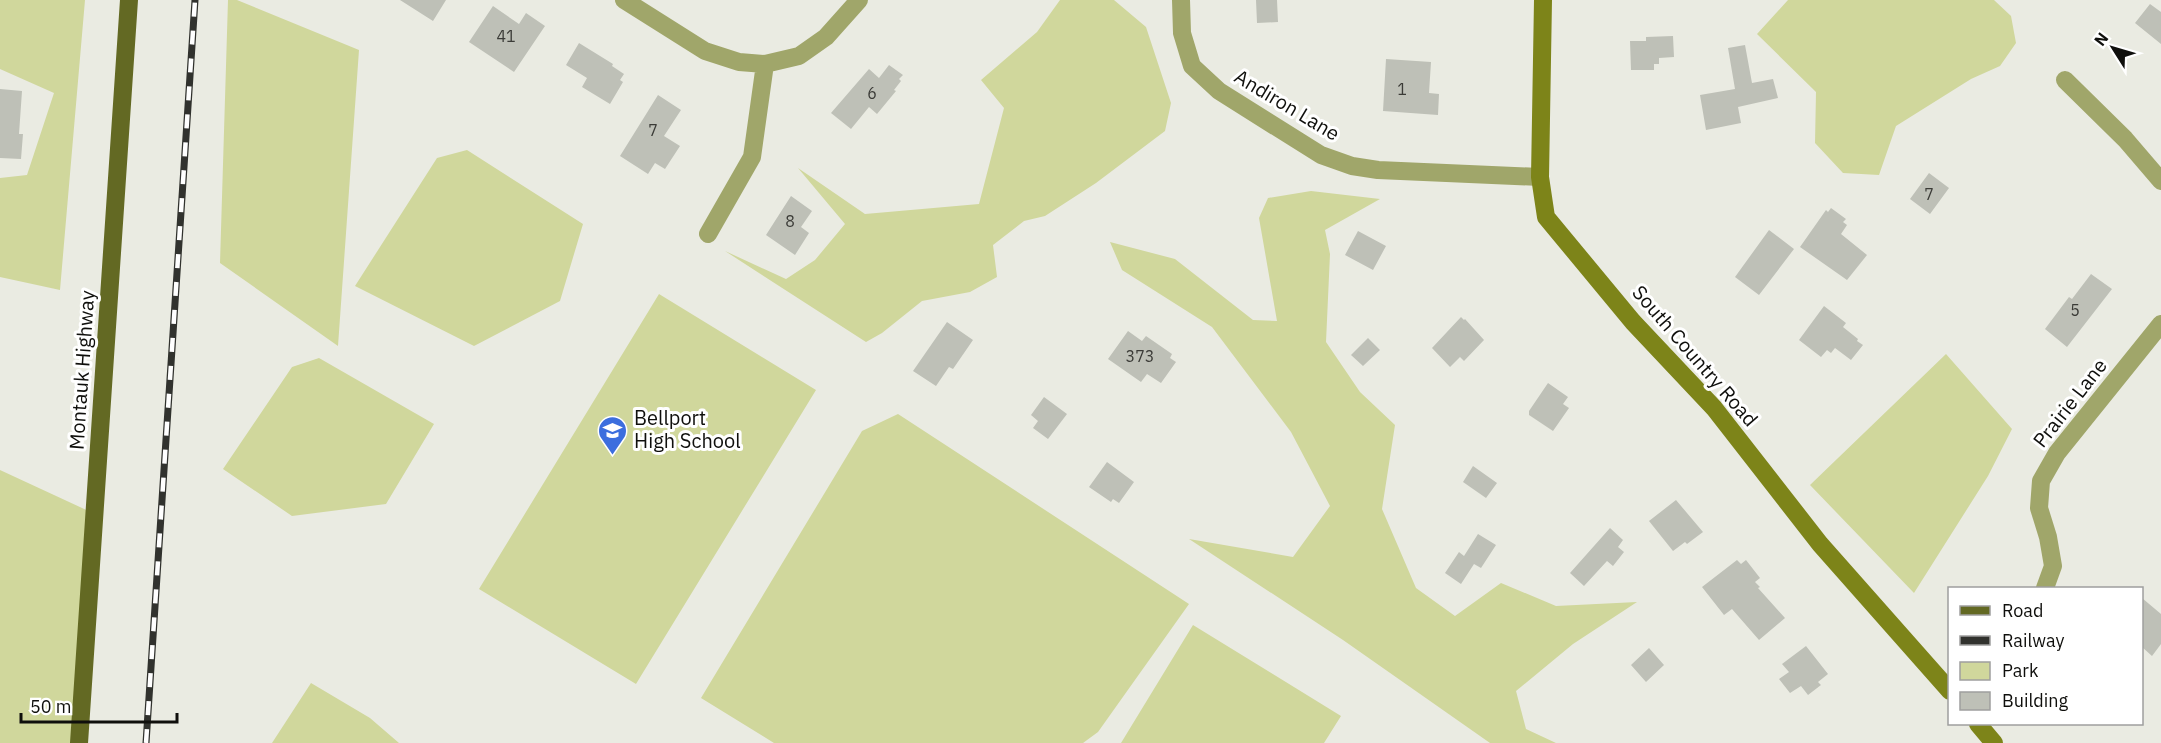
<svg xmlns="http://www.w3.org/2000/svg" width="2161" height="743" font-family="'IBM Plex Sans',sans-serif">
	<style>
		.green { fill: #d0d79c }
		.building { fill: #bec0b7 }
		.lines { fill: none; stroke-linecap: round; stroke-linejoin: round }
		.street { stroke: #a0a66a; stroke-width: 18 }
		.secondary { stroke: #7d8419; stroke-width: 18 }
		.primary { stroke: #636923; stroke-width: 18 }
		.rail-casing { stroke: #31322e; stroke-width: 7 }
		.rail { stroke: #fff; stroke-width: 4.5; stroke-dasharray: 14; stroke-linecap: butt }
		.labels { text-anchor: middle; stroke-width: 6; stroke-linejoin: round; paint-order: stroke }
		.number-label { font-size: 16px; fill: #3b3b37 }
		.street-label { font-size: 20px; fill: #0f0f0c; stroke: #fff }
		.poi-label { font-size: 20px; fill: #0f0f0c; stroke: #fff; text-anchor: start }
	</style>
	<rect width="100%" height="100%" fill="#eaebe2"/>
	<path class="green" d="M 0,0 L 85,0 L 60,290 L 0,277 L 0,178 L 27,175 L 54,93 L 0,69 Z
		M 228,0 L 237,0 L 359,50 L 338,346 L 220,263 Z
		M 1060,0 L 1114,0 L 1146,27 L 1171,103 L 1165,131 L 1096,183 L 1045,216 L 1024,221 L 993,245 L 997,277 L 970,292 L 922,301 L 882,333 L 866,342 L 725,251 L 786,279 L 815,260 L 845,224 L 798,168 L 865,214 L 979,204 L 1004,108 L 981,80 L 1037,32 Z
		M 1788,0 L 1994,0 L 2011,16 L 2016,43 L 2000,66 L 1971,79 L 1896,126 L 1879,175 L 1843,173 L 1815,143 L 1816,92 L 1757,34 Z
		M 467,150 L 583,224 L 560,301 L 474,346 L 355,286 L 437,158 Z
		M 1311,191 L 1380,199 L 1325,230 L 1330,254 L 1326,342 L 1360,392 L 1395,425 L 1382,509 L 1416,588 L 1455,616 L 1501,583 L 1556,606 L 1637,602 L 1573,644 L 1516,691 L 1526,729 L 1556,743 L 1490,743 L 1343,640 L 1189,539 L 1293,557 L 1330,506 L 1291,432 L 1212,327 L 1122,270 L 1110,242 L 1175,259 L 1253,320 L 1277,321 L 1259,218 L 1268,198 Z
		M 659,294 L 816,390 L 636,684 L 479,589 Z
		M 1946,354 L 2012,429 L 1988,476 L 1914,593 L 1810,485 Z
		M 319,358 L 434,424 L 386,504 L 292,516 L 223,469 L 292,367 Z
		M 898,414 L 1189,604 L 1098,732 L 1083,743 L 774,743 L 701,698 L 862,431 Z
		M 0,470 L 95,514 L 79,743 L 0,743 Z
		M 1193,625 L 1341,716 L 1324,743 L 1121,743 Z
		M 311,683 L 370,718 L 399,743 L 272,743 Z"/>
	<path class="building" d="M 400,0 L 446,0 L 433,21 Z
		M 1256,0 L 1277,0 L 1278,22 L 1257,23 Z
		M 2150,4 L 2161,12 L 2161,44 L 2135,23 Z
		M 493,6 L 519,24 L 526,13 L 545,26 L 514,72 L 469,42 Z
		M 1673,36 L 1674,57 L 1659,58 L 1659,64 L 1654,64 L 1654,70 L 1631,70 L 1630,41 L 1646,41 L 1646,37 Z
		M 579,43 L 613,64 L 612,66 L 624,74 L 620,80 L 623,82 L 610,104 L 582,87 L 587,78 L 566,65 Z
		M 1745,45 L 1752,83 L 1773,79 L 1778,98 L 1738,107 L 1741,123 L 1706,130 L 1700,95 L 1735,89 L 1728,48 Z
		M 1386,59 L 1431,62 L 1429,93 L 1439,94 L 1438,115 L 1383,111 Z
		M 889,65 L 903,75 L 899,79 L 901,81 L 894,90 L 896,91 L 877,114 L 869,107 L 851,129 L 831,113 L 869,69 L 879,78 Z
		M 0,89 L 22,91 L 19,134 L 23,134 L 21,159 L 0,158 Z
		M 658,95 L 681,110 L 664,136 L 680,146 L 665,169 L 655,163 L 648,174 L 620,156 Z
		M 1929,173 L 1949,188 L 1930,214 L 1910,199 Z
		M 791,196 L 812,211 L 801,227 L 809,233 L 795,255 L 766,235 Z
		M 1831,208 L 1846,219 L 1843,222 L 1847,225 L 1841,234 L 1867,255 L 1847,280 L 1800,247 L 1826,210 L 1828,212 Z
		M 1769,230 L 1794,249 L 1759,295 L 1735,277 Z
		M 1358,231 L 1386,246 L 1373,270 L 1345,255 Z
		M 2091,274 L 2112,289 L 2067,347 L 2045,329 L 2069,297 L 2072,299 Z
		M 1824,306 L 1846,323 L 1843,327 L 1858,339 L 1857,341 L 1863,345 L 1851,360 L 1835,348 L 1831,353 L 1827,350 L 1821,357 L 1799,340 Z
		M 1461,317 L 1464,320 L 1465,319 L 1484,340 L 1464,361 L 1460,357 L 1450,367 L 1432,348 Z
		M 947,322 L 973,340 L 953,369 L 949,367 L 936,386 L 913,371 Z
		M 1128,331 L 1142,341 L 1146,336 L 1172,354 L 1170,358 L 1176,362 L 1161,383 L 1147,374 L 1141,382 L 1108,359 Z
		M 1368,338 L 1380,350 L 1363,366 L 1351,355 Z
		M 1548,383 L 1568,397 L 1563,404 L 1569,408 L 1553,431 L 1529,415 L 1529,411 Z
		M 1044,397 L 1067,414 L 1048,439 L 1033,428 L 1038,421 L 1031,415 Z
		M 1107,462 L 1134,482 L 1119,503 L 1113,499 L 1111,502 L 1089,487 Z
		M 1473,466 L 1497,483 L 1486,498 L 1463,482 Z
		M 1676,500 L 1703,532 L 1687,544 L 1685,542 L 1673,551 L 1649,521 Z
		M 1610,528 L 1623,540 L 1618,547 L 1624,552 L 1613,566 L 1607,561 L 1584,586 L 1570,573 Z
		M 1478,534 L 1496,545 L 1481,568 L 1474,564 L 1461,584 L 1445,573 L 1459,552 L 1464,556 Z
		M 1737,560 L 1741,564 L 1746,560 L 1760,578 L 1755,582 L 1760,587 L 1758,588 L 1785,618 L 1759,640 L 1732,609 L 1724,615 L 1702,587 Z
		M 2142,598 L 2161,614 L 2161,644 L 2152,656 L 2142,647 Z
		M 1806,646 L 1828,674 L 1818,682 L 1821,685 L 1808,695 L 1801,686 L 1790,693 L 1779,679 L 1789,672 L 1782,664 Z
		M 1649,648 L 1664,665 L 1646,682 L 1631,665 Z"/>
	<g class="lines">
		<path class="street" d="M 624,0 L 705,51 L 739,62 L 765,64
			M 1181,0 L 1182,33 L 1192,66 L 1219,91 L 1321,155 L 1352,166 L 1378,170 L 1540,177
			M 2065,80 L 2125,139 L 2161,181
			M 708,234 L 752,157 L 765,64 L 799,56 L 826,37 L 859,0
			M 2045,588 L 2053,566 L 2048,537 L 2039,508 L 2041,481 L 2057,453 L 2161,324"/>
		<path class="secondary" d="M 1543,0 L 1540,177 L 1546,217 L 1633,322 L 1714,408 L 1820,544 L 1950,691
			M 1978,724 L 1994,743"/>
		<path class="primary" d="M 79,743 L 129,0"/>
		<defs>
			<path id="rail" d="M 146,743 L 195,0"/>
		</defs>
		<use href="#rail" class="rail-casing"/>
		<use href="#rail" class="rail"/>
	</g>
	<defs>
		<symbol id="school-pin" viewBox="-11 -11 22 30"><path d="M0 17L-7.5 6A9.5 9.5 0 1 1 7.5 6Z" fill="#3c6ede" stroke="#fff"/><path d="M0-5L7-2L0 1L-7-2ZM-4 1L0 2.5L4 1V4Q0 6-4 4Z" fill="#fff"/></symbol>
	</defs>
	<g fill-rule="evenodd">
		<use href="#school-pin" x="596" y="414" width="33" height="45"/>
	</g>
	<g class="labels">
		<g class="number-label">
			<text x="506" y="42">41</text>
			<text x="1402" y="95">1</text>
			<text x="872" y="99">6</text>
			<text x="653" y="136">7</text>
			<text x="1929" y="200">7</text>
			<text x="790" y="227">8</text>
			<text x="2075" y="316">5</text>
			<text x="1140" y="362">373</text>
		</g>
		<g class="street-label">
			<text transform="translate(1287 105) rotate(31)" y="7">Andiron Lane</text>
			<text transform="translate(1695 356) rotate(49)" y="7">South Country Road</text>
			<text transform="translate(82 370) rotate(-86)" y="7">Montauk Highway</text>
			<text transform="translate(2070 403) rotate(-52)" y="7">Prairie Lane</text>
		</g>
		<g class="poi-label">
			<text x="634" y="425">Bellport<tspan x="634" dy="23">High School</tspan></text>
		</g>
	</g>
	<rect x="1948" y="587" width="195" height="138" fill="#ffffff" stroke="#9f9f9e" stroke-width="1.5"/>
	<rect x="1960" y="606" width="30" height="9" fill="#636923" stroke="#9f9f9e" stroke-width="1.5"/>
	<text x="2002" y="617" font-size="18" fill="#0f0f0c">Road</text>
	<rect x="1960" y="636" width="30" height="9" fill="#31322e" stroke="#9f9f9e" stroke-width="1.5"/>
	<text x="2002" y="647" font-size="18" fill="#0f0f0c">Railway</text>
	<rect x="1960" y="662" width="30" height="18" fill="#d0d79c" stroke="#9f9f9e" stroke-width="1.5"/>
	<text x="2002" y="677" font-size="18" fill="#0f0f0c">Park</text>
	<rect x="1960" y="692" width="30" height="18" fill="#bec0b7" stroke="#9f9f9e" stroke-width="1.5"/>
	<text x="2002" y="707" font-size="18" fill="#0f0f0c">Building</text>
	<g transform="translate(2113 48) rotate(307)" stroke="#ffffff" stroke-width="4.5" paint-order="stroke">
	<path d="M0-4.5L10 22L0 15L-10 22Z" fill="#0f0f0c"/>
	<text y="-9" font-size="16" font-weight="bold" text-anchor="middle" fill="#0f0f0c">N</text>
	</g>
	<path d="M21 713v9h156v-9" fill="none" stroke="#0f0f0c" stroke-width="3"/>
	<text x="30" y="713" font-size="18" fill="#0f0f0c" stroke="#ffffff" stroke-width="4.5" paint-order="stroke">50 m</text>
</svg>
